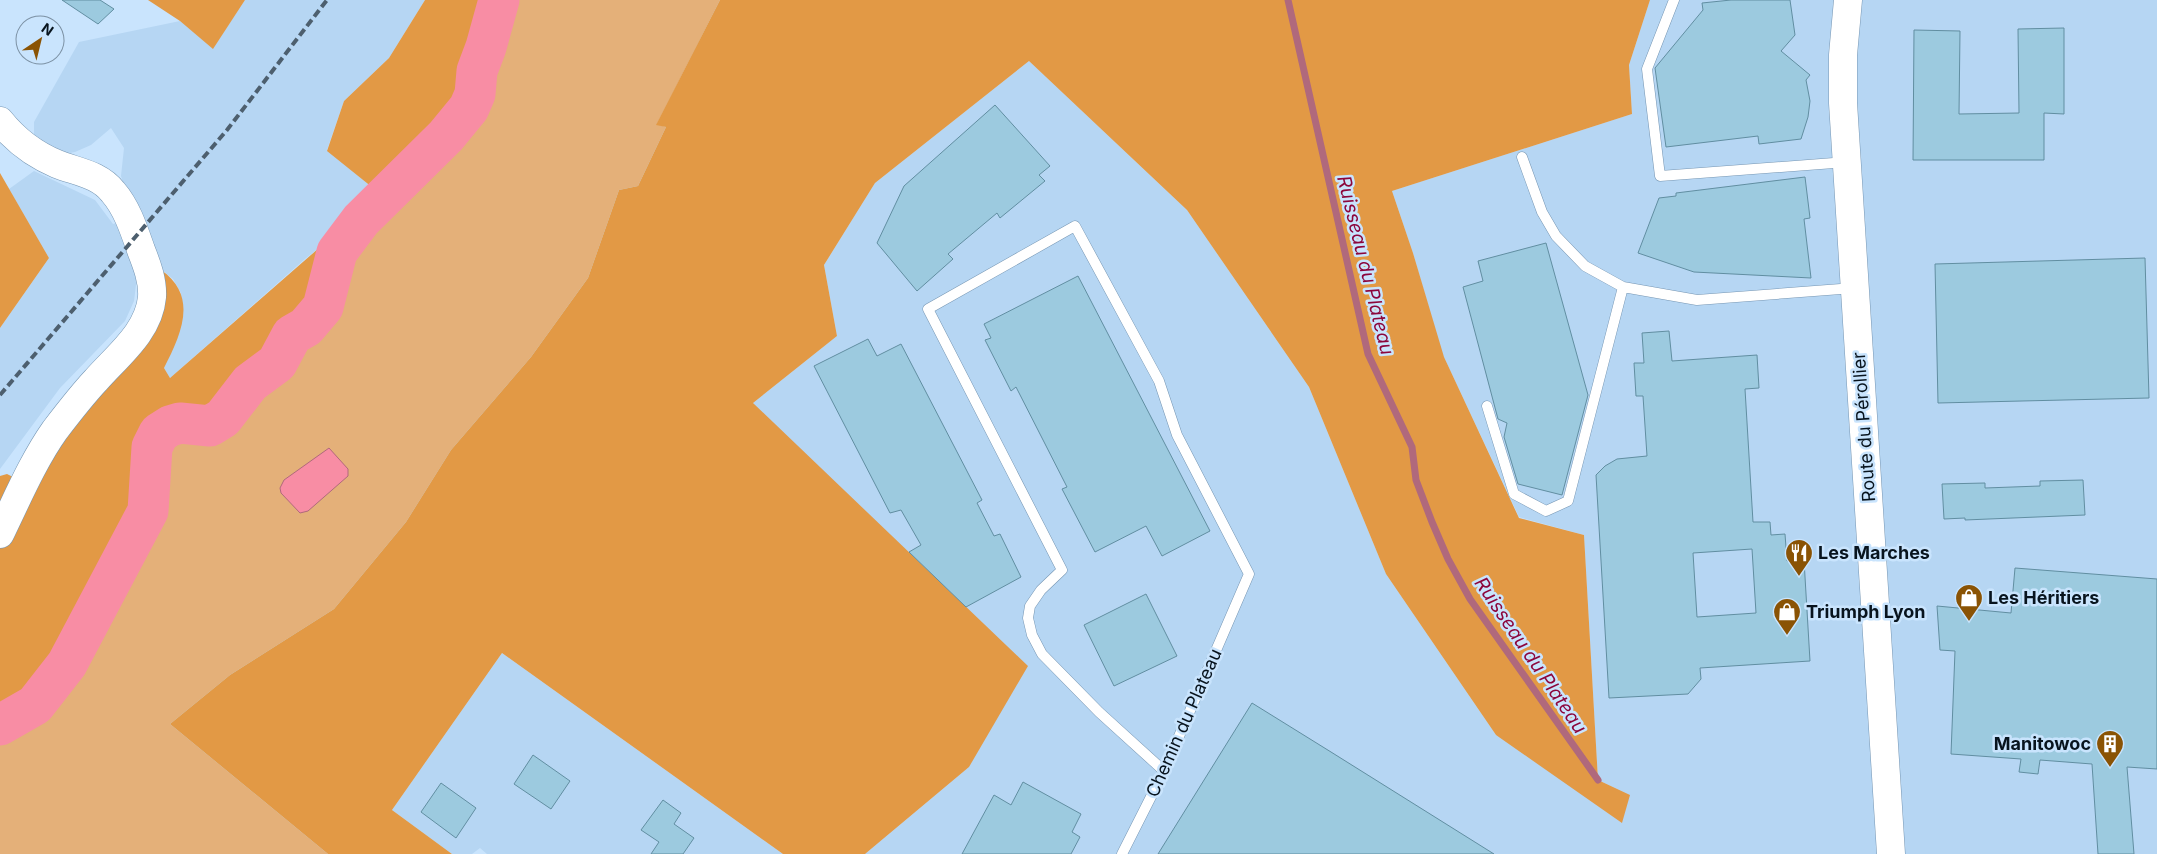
<svg xmlns="http://www.w3.org/2000/svg" width="2157" height="854" font-family="Inter,sans-serif">
	<style>
		.built { fill: #b6d6f3 }
		.green { fill: #e4b079 }
		.forest { fill: #e29945 }
		.water { fill: #f88da4; stroke: #b0697c }
		.lines { fill: none; stroke-linecap: round; stroke-linejoin: round }
		.stream { stroke: #b0697c; stroke-width: 7 }
		.river { stroke: #f88da4; stroke-width: 41 }
		.building { fill: #9ccadf; stroke: #618ea1; fill-rule: evenodd }
		.lane-casing { stroke: #7696b3; stroke-width: 11 }
		.secondary-casing { stroke: #7696b3; stroke-width: 29 }
		.lane { stroke: #fff; stroke-width: 10 }
		.secondary { stroke: #fff; stroke-width: 28 }
		.rail { stroke: #4d5f6e; stroke-width: 4; stroke-dasharray: 8 4; stroke-linecap: butt }
		.labels { text-anchor: middle; stroke-width: 5; stroke-linejoin: round; paint-order: stroke }
		.street-label { font-size: 18px; fill: #08141e; stroke: #c9e4fd }
		.poi-label { font-size: 18px; font-weight: bold; fill: #08141e; stroke: #c9e4fd; text-anchor: start }
		.water-label { font-size: 19px; font-style: italic; fill: #8c063c; stroke: #c9e4fd }
	</style>
	<rect width="100%" height="100%" fill="#c9e4fd"/>
	<path class="built" d="M 245,0 L 425,0 L 389,58 L 344,101 L 327,150 L 379,193 L 349,224 L 305,259 L 170,378 L 164,368 L 181,293 L 173,279 L 162,270 L 137,277 L 134,301 L 125,321 L 60,388 L 0,469 L 0,328 L 49,258 L 9,189 L 34,171 L 95,200 L 113,224 L 134,219 L 121,176 L 124,148 L 111,128 L 91,145 L 75,152 L 64,154 L 34,145 L 34,122 L 79,42 L 180,21 L 213,48 Z
		M 1650,0 L 2157,0 L 2157,854 L 865,854 L 969,767 L 753,403 L 837,336 L 824,265 L 875,183 L 1029,61 L 1187,210 L 1309,387 L 1386,574 L 1496,735 L 1630,795 L 1598,780 L 1584,535 L 1519,517 L 1442,353 L 1413,253 L 1392,191 L 1632,114 L 1629,65 Z
		M 502,653 L 783,854 L 487,854 L 480,848 L 472,854 L 452,854 L 392,810 Z"/>
	<path class="green" d="M 499,0 L 720,0 L 657,124 L 666,127 L 638,186 L 619,190 L 588,278 L 531,357 L 451,450 L 406,522 L 334,609 L 230,675 L 170,724 L 328,854 L 0,854 L 0,725 L 35,705 L 67,664 L 148,511 L 152,447 L 159,433 L 170,426 L 180,423 L 210,426 L 223,418 L 250,383 L 277,363 L 292,335 L 306,327 L 323,307 L 337,252 L 361,220 L 446,136 L 469,108 L 475,94 L 477,71 Z"/>
	<path class="forest" d="M 148,0 L 245,0 L 213,49 L 180,21 Z
		M 425,0 L 499,0 L 486,47 L 477,71 L 475,94 L 469,108 L 446,136 L 383,196 L 327,151 L 344,101 L 389,58 Z
		M 720,0 L 1650,0 L 1629,65 L 1632,114 L 1392,191 L 1413,253 L 1444,357 L 1519,518 L 1584,535 L 1598,780 L 1630,795 L 1622,823 L 1496,735 L 1386,574 L 1309,387 L 1187,210 L 1029,61 L 875,183 L 824,265 L 837,336 L 753,403 L 1028,666 L 969,767 L 865,854 L 783,854 L 502,653 L 392,810 L 452,854 L 328,854 L 170,724 L 230,675 L 334,609 L 406,522 L 451,450 L 531,357 L 588,278 L 619,190 L 638,186 L 666,127 L 656,125 Z
		M 0,173 L 49,258 L 0,328 Z
		M 367,214 L 337,252 L 323,307 L 306,327 L 292,335 L 277,363 L 250,383 L 223,418 L 210,426 L 180,423 L 170,426 L 159,433 L 152,447 L 148,511 L 67,664 L 35,705 L 0,725 L 0,476 L 7,474 L 25,483 L 118,357 L 161,270 C 199,296 181,335 164,368 L 170,378 L 335,234 Z"/>
	<path class="water" d="M 329,448 L 348,469 L 348,476 L 308,511 L 300,513 L 281,493 L 280,488 L 284,480 Z
		M 35,692 L 55,697 C 54,712 39,722 26,725 L 20,712 L 19,701 Z"/>
	<g class="lines">
		<path class="stream" d="M 1288,0 L 1368,354 L 1412,447 L 1416,480 L 1432,522 L 1448,559 L 1470,599 L 1598,780"/>
		<path class="river" d="M 0,725 L 35,705 L 67,664 L 148,511 L 152,447 L 159,433 L 170,426 L 180,423 L 210,426 L 223,418 L 250,383 L 277,363 L 292,335 L 306,327 L 323,307 L 337,252 L 361,220 L 446,136 L 469,108 L 475,94 L 477,71 L 486,47 L 499,0"/>
	</g>
	<path class="building" d="M 62,0 L 100,0 L 114,9 L 98,24 Z
		M 1731,0 L 1790,0 L 1795,35 L 1781,51 L 1810,75 L 1806,80 L 1810,101 L 1808,117 L 1801,139 L 1759,144 L 1758,136 L 1666,147 L 1655,68 L 1703,10 L 1702,3 Z
		M 2064,28 L 2064,114 L 2044,113 L 2044,160 L 1913,160 L 1914,30 L 1960,31 L 1959,114 L 2019,113 L 2018,29 Z
		M 995,105 L 1050,166 L 1039,175 L 1045,181 L 1000,218 L 997,213 L 948,254 L 953,259 L 917,291 L 877,243 L 904,186 Z
		M 1805,177 L 1810,218 L 1804,219 L 1811,278 L 1694,272 L 1638,253 L 1659,198 L 1676,196 L 1676,193 Z
		M 1546,243 L 1588,395 L 1562,495 L 1518,484 L 1504,437 L 1507,423 L 1498,419 L 1463,287 L 1483,281 L 1478,261 Z
		M 2145,258 L 2149,398 L 1938,403 L 1935,264 Z
		M 1078,276 L 1210,531 L 1162,556 L 1146,526 L 1095,552 L 1062,489 L 1067,487 L 1016,387 L 1011,391 L 985,340 L 991,338 L 984,324 Z
		M 1669,331 L 1672,361 L 1757,355 L 1759,388 L 1745,389 L 1753,522 L 1770,522 L 1771,535 L 1785,534 L 1787,561 L 1804,560 L 1810,661 L 1700,668 L 1701,679 L 1688,694 L 1609,698 L 1596,475 L 1605,466 L 1617,459 L 1647,456 L 1643,396 L 1636,396 L 1634,363 L 1644,363 L 1642,333 ZM 1752,549 L 1756,613 L 1697,617 L 1693,553 Z
		M 868,339 L 877,356 L 901,344 L 982,500 L 977,503 L 994,536 L 1000,534 L 1021,577 L 966,607 L 909,552 L 921,545 L 901,510 L 890,513 L 814,366 Z
		M 2083,480 L 2085,515 L 1965,520 L 1965,518 L 1944,519 L 1942,484 L 1985,483 L 1985,488 L 2040,486 L 2040,481 Z
		M 2015,568 L 2157,579 L 2157,769 L 2127,767 L 2134,854 L 2098,854 L 2092,764 L 2040,760 L 2038,774 L 2019,772 L 2021,759 L 1951,754 L 1955,651 L 1940,650 L 1937,606 L 2011,613 Z
		M 1146,594 L 1177,656 L 1114,686 L 1084,625 Z
		M 1252,703 L 1331,752 L 1494,854 L 1158,854 Z
		M 533,755 L 570,781 L 551,809 L 514,784 Z
		M 1023,782 L 1081,814 L 1072,832 L 1080,837 L 1071,854 L 962,854 L 994,795 L 1011,805 Z
		M 441,783 L 476,808 L 456,838 L 421,812 Z
		M 663,800 L 681,813 L 674,824 L 694,838 L 683,854 L 651,854 L 659,842 L 641,830 Z"/>
	<g class="lines">
		<defs>
			<path id="lane" d="M 1674,0 L 1647,69 L 1660,176 L 1847,162
				M 1522,157 L 1542,212 L 1556,236 L 1585,266 L 1623,287 L 1697,300 L 1854,288
				M 1487,406 L 1514,494 L 1546,511 L 1568,501 L 1623,287
				M 1122,854 L 1164,771 L 1249,574 L 1177,435 L 1159,381 L 1075,226 L 928,309 L 1062,570 L 1041,590 L 1030,606 L 1028,618 L 1032,635 L 1042,654 L 1099,712 L 1164,771"/>
			<path id="secondary" d="M 1848,0 L 1843,55 L 1843,103 L 1891,854
				M 0,121 C 16,141 33,154 57,164 C 77,172 99,174 113,192 C 127,208 134,230 141,250 C 147,265 153,281 152,297 C 149,332 117,356 96,380 C 81,396 68,413 55,430 C 33,461 17,499 0,534"/>
		</defs>
		<use href="#lane" class="lane-casing"/>
		<use href="#secondary" class="secondary-casing"/>
		<use href="#lane" class="lane"/>
		<use href="#secondary" class="secondary"/>
		<path class="rail" d="M 0,395 L 227,130 L 327,0"/>
	</g>
	<defs>
		<symbol id="restaurant-pin" viewBox="-11 -11 22 30"><path d="M0 17L-7.5 6A9.5 9.5 0 1 1 7.5 6Z" fill="#8a5304" stroke="#c9e4fd"/><path d="M-5-6h1v4h1v-4h1v4h1v-4h1v5L-1.5 .5V6h-2V.5L-5-1ZM5-6V6H3V1.5H1.5Q1.5-4 5-6Z" fill="#fff"/></symbol>
		<symbol id="shop-pin" viewBox="-11 -11 22 30"><path d="M0 17L-7.5 6A9.5 9.5 0 1 1 7.5 6Z" fill="#8a5304" stroke="#c9e4fd"/><path d="M-5-2.5h2.3a2.7 3.5 0 0 1 5.4 0H5L5.5 6h-11ZM-1.5-2.5h3a1.5 2.3 0 0 0-3 0Z" fill="#fff"/></symbol>
		<symbol id="building-pin" viewBox="-11 -11 22 30"><path d="M0 17L-7.5 6A9.5 9.5 0 1 1 7.5 6Z" fill="#8a5304" stroke="#c9e4fd"/><path d="M-4-6H4V6H1V3H-1V6H-4ZM-2.5-4.3h1.7v1.8h-1.7ZM.8-4.3h1.7v1.8H.8ZM-2.5-1h1.7V.8h-1.7ZM.8-1h1.7V.8H.8Z" fill="#fff"/></symbol>
	</defs>
	<g fill-rule="evenodd">
		<use href="#restaurant-pin" x="1783" y="537" width="32" height="43"/>
		<use href="#shop-pin" x="1953" y="582" width="32" height="43"/>
		<use href="#shop-pin" x="1771" y="596" width="32" height="43"/>
		<use href="#building-pin" x="2094" y="728" width="32" height="43"/>
	</g>
	<g class="labels">
		<g class="street-label">
			<text transform="translate(1864 427) rotate(-94)" y="6">Route du Pérollier</text>
			<text transform="translate(1184 723) rotate(-66)" y="6">Chemin du Plateau</text>
		</g>
		<g class="poi-label">
			<text x="1818" y="559">Les Marches</text>
			<text x="1988" y="604">Les Héritiers</text>
			<text x="1806" y="618">Triumph Lyon</text>
			<text x="2091" y="750" text-anchor="end">Manitowoc</text>
		</g>
		<g class="water-label">
			<text transform="translate(1366 265) rotate(76)" y="7">Ruisseau du Plateau</text>
			<text transform="translate(1531 655) rotate(56)" y="7">Ruisseau du Plateau</text>
		</g>
	</g>
	<g transform="translate(40 40) rotate(35)"><circle r="24" fill="#c9e4fd" stroke="#7c91a4"/>
	<path d="M0-4L9 19L0 12L-9 19Z" fill="#8a5304"/>
	<text y="-8" font-size="14" font-weight="bold" text-anchor="middle" fill="#08141e">N</text>
	</g>
</svg>
